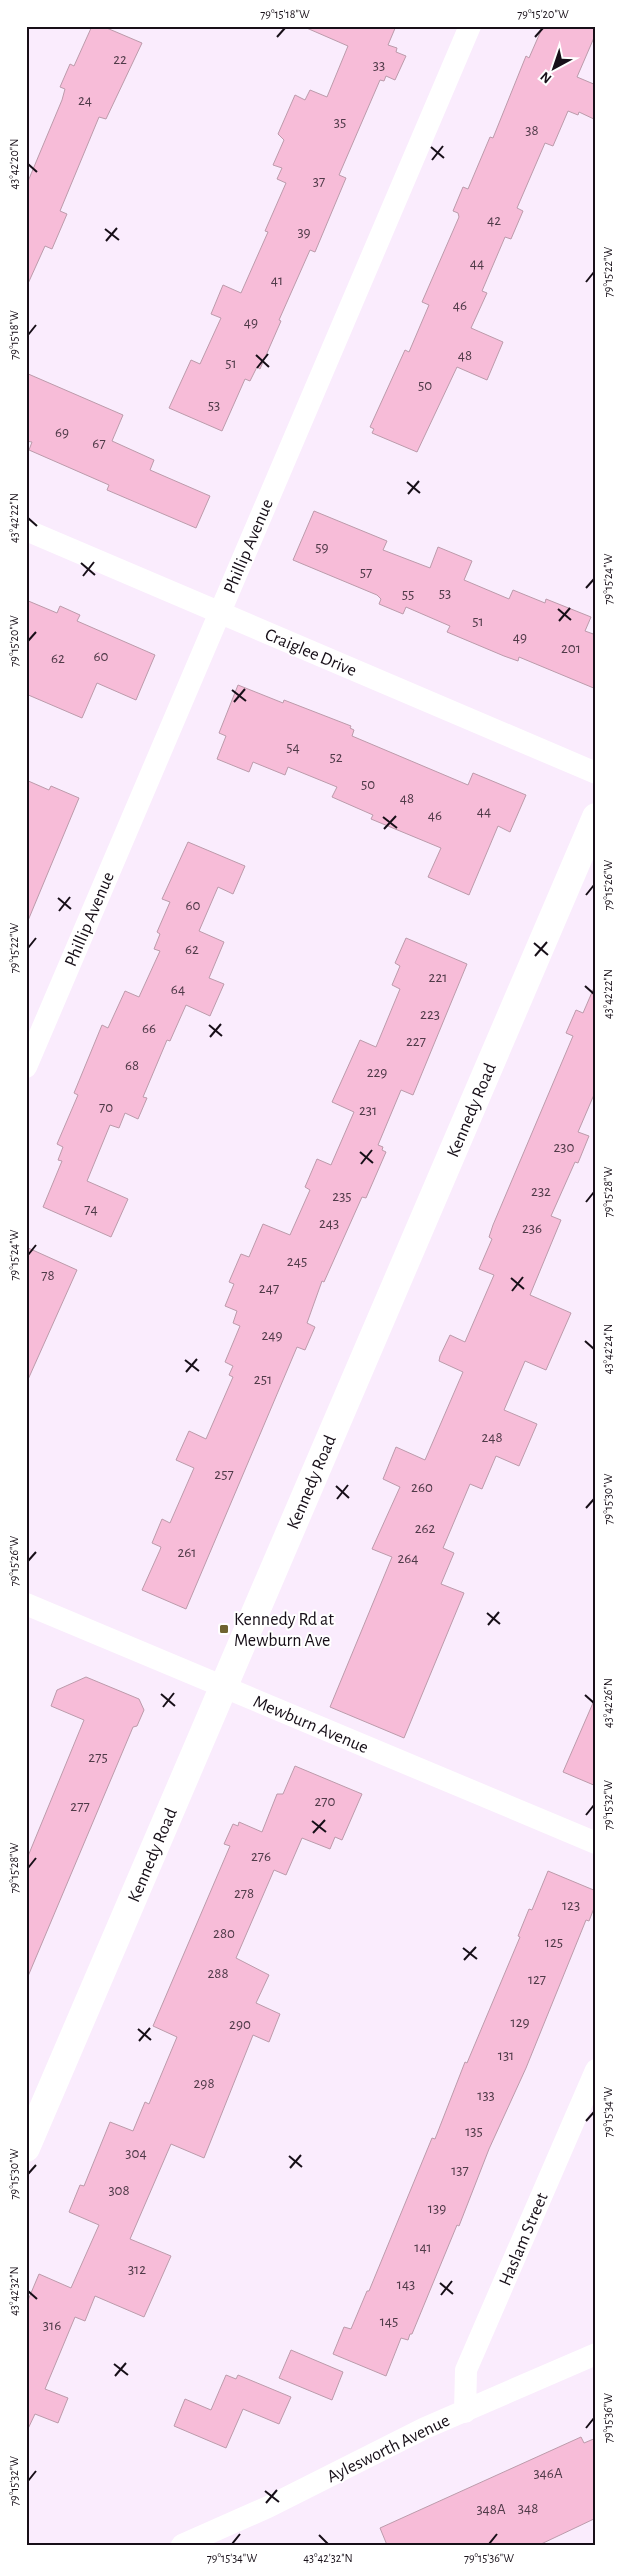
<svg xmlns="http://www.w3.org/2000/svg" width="622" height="2571" font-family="'Alegreya Sans',sans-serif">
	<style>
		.building { fill: #f7bcd8; stroke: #bc9bab }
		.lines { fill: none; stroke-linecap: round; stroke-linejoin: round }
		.street { stroke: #fff; stroke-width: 22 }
		.secondary { stroke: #fff; stroke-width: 28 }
		.ticks { fill: none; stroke: #170f18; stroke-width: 2 }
		.poi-dot { fill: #6f6330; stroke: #fff; stroke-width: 2 }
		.labels { text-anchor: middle; stroke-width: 4; stroke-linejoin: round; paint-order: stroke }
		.number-label { font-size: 15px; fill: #4f3a48 }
		.street-label { font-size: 18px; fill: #170f18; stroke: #fff }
		.poi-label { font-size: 18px; fill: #170f18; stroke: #fff; text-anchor: start }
		.neatline { fill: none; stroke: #170f18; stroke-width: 2 }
		.ticks-label { font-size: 12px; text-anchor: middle; fill: #170f18 }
	</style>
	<rect width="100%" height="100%" fill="#faecfd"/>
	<path class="building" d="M 92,26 L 102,26 L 142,43 L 106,119 L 99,117 L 60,211 L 67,214 L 52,249 L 45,246 L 26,288 L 26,186 L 62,100 L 65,89 L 60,87 L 70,64 L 74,66 Z
		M 302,26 L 396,26 L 388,45 L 397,48 L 396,52 L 406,56 L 395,80 L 386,76 L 384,81 L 380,80 L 339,175 L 346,178 L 315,252 L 310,250 L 279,320 L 281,321 L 260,369 L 257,367 L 250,381 L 245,379 L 222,431 L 169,408 L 191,360 L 200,364 L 221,318 L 211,314 L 223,285 L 241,293 L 268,232 L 265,231 L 286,183 L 277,179 L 282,168 L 273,165 L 284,140 L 278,134 L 295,95 L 305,100 L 310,90 L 327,97 L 348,46 Z
		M 543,26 L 596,26 L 596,33 L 577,77 L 596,85 L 596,120 L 579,112 L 578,115 L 568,111 L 553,146 L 545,143 L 517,208 L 523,211 L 511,239 L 505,237 L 482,291 L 487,293 L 471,328 L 503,342 L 487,380 L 457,367 L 417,452 L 372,433 L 374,429 L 370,427 L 405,350 L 409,352 L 429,305 L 422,302 L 459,217 L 458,213 L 453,211 L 463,187 L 468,189 L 490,137 L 493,138 L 526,56 L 529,58 Z
		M 26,373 L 123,415 L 112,441 L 154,460 L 150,470 L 210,496 L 196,528 L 107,490 L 109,485 L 29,450 L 32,442 L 26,441 Z
		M 314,511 L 387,541 L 383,550 L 430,568 L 438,547 L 472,561 L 464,580 L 509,599 L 513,590 L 545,603 L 546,599 L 591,617 L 585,631 L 596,635 L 596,689 L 519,657 L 518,661 L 504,656 L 447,632 L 450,626 L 406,607 L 403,614 L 379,604 L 381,599 L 377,595 L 293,560 Z
		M 26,600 L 57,613 L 60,606 L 80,615 L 77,621 L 155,655 L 136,700 L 97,683 L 82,718 L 26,694 Z
		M 238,685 L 283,703 L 284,700 L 351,726 L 350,728 L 354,730 L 352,736 L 468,785 L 473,773 L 526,795 L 510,832 L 498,826 L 469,895 L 428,877 L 441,848 L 371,819 L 373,815 L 332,797 L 337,787 L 288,767 L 285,775 L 253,762 L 249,772 L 217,759 L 226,736 L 219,733 Z
		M 26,780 L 49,790 L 51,786 L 79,798 L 27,923 Z
		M 188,842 L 245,866 L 233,894 L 218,887 L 199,931 L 224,942 L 209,978 L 224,984 L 210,1016 L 186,1005 L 170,1041 L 167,1040 L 143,1097 L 147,1098 L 138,1119 L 125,1113 L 119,1128 L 110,1125 L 87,1181 L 128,1199 L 111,1237 L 43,1207 L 62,1161 L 58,1160 L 63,1147 L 57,1144 L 78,1095 L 74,1093 L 102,1025 L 108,1028 L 125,991 L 139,997 L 160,951 L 154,949 L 160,934 L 157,932 L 170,902 L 162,899 Z
		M 406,938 L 467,964 L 413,1095 L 401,1090 L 378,1145 L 383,1147 L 382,1150 L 386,1152 L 366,1198 L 362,1197 L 324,1282 L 322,1281 L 307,1323 L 315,1327 L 305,1350 L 297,1347 L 186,1609 L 142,1590 L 160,1550 L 161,1547 L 152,1543 L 162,1519 L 170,1523 L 194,1468 L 176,1460 L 189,1431 L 206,1439 L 233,1377 L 229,1375 L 233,1366 L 225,1362 L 240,1326 L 233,1323 L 237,1311 L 225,1306 L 234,1284 L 229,1282 L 241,1254 L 249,1257 L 263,1224 L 290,1235 L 310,1190 L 305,1187 L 317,1159 L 331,1165 L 354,1112 L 332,1102 L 360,1040 L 376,1047 L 400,989 L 392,985 L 400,966 L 395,963 Z
		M 596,983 L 596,1090 L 578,1132 L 589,1136 L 578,1163 L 575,1162 L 551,1216 L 561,1220 L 530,1295 L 571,1313 L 546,1370 L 525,1361 L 504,1410 L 537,1424 L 519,1466 L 496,1456 L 482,1489 L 470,1484 L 443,1548 L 454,1553 L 441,1584 L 464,1593 L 404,1738 L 330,1707 L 392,1557 L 372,1549 L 400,1487 L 383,1479 L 396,1447 L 425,1460 L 463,1372 L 439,1361 L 440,1356 L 450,1335 L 465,1342 L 494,1275 L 479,1269 L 492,1239 L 489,1237 L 493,1225 L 573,1036 L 566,1033 L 576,1010 L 583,1013 Z
		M 26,1247 L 77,1270 L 26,1384 Z
		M 86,1677 L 139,1699 L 144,1710 L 137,1726 L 133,1727 L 26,1981 L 26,1861 L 84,1720 L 51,1706 L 57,1690 Z
		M 596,1696 L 596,1786 L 563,1772 Z
		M 295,1766 L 362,1794 L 342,1840 L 335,1837 L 330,1849 L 302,1838 L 286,1875 L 274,1870 L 236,1958 L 269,1975 L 256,2003 L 280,2014 L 269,2042 L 253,2035 L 204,2158 L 171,2144 L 130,2239 L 171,2256 L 144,2317 L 95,2296 L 85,2321 L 75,2317 L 45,2389 L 68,2398 L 58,2423 L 35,2414 L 26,2433 L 26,2305 L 39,2274 L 71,2288 L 99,2225 L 69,2212 L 80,2185 L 84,2186 L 110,2122 L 133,2131 L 145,2102 L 149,2104 L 177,2037 L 153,2026 L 230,1846 L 224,1844 L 233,1824 L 238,1826 L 239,1822 L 262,1832 L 277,1794 L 283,1794 Z
		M 548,1871 L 596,1891 L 596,1903 L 589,1921 L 586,1920 L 526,2068 L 489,2149 L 459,2226 L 457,2225 L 412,2334 L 410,2334 L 408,2340 L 401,2338 L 386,2376 L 333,2354 L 344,2327 L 351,2329 L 367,2291 L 369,2291 L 432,2138 L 435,2139 L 465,2062 L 467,2063 L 520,1937 L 518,1936 L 529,1909 L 532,1910 Z
		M 291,2350 L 343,2372 L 332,2400 L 279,2378 Z
		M 226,2375 L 236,2379 L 238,2375 L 291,2397 L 279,2424 L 243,2409 L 226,2448 L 174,2426 L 185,2399 L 211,2410 Z
		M 581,2437 L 584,2443 L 596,2438 L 596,2518 L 539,2545 L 387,2545 L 380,2528 Z"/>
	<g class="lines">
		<path class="street" d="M 26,530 L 596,773
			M 26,1067 L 470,26
			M 26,1604 L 596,1843
			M 465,2412 L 466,2370 L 596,2070
			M 182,2545 L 268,2507 L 425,2428 L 596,2354"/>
		<path class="secondary" d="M 26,2148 L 596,817"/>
	</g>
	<path class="ticks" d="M 277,37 L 285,28M 535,37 L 543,28M 431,147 L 444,158M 432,160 L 443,146M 28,164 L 37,172M 105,229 L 119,240M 106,241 L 117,228M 586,282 L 594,272M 28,335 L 36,325M 256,355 L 269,367M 257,368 L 268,354M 407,482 L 420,493M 408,494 L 419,481M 28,518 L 37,526M 81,563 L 95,575M 83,576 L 94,562M 586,588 L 594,579M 558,609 L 571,620M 559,621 L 570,608M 28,641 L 36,632M 232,690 L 246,701M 234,702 L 245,689M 383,817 L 397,828M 384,829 L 396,816M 586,895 L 594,885M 58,898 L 71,909M 59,911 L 70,897M 534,943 L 548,955M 28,948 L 36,938M 535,956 L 547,942M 585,986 L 594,994M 209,1025 L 222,1036M 210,1037 L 221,1024M 360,1152 L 373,1163M 361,1164 L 372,1150M 586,1202 L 594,1192M 28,1255 L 36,1245M 511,1278 L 524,1289M 512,1291 L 523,1277M 585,1341 L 594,1349M 185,1360 L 199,1371M 186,1372 L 197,1359M 336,1486 L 349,1498M 337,1499 L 348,1485M 586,1508 L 594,1499M 28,1561 L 36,1552M 487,1613 L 500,1624M 488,1625 L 499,1612M 161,1694 L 175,1706M 585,1695 L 594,1703M 163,1707 L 174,1693M 586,1815 L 594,1805M 312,1821 L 326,1832M 313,1833 L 325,1820M 28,1868 L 36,1858M 463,1948 L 477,1959M 464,1960 L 476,1947M 138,2029 L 151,2040M 139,2041 L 150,2028M 586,2121 L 594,2112M 289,2156 L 302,2167M 290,2168 L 301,2155M 28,2174 L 36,2165M 440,2283 L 453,2294M 28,2291 L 37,2299M 441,2295 L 452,2281M 114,2364 L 128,2375M 115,2376 L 126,2363M 586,2428 L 594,2418M 28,2481 L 36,2471M 265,2491 L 279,2502M 266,2503 L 277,2490M 319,2535 L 328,2544M 232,2544 L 240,2534M 489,2544 L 497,2534"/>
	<rect class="poi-dot" x="219" y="1624" width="10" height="10" rx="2.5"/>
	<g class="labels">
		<g class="number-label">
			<text x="120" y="64">22</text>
			<text x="379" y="70">33</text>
			<text x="85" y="105">24</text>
			<text x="340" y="127">35</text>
			<text x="532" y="135">38</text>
			<text x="319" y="186">37</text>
			<text x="494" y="225">42</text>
			<text x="304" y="237">39</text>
			<text x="477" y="268">44</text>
			<text x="277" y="285">41</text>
			<text x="460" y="310">46</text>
			<text x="251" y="327">49</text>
			<text x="465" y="360">48</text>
			<text x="231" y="368">51</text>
			<text x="425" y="390">50</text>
			<text x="214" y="410">53</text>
			<text x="62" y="437">69</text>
			<text x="99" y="448">67</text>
			<text x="322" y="552">59</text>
			<text x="366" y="577">57</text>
			<text x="445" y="598">53</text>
			<text x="408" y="599">55</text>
			<text x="478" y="626">51</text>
			<text x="520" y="642">49</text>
			<text x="571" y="653">201</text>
			<text x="101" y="661">60</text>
			<text x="58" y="663">62</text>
			<text x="293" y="752">54</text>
			<text x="336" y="762">52</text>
			<text x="368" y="789">50</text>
			<text x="407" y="803">48</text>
			<text x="484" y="816">44</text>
			<text x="435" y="820">46</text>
			<text x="193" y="910">60</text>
			<text x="192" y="954">62</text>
			<text x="438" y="982">221</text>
			<text x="178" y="994">64</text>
			<text x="430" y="1019">223</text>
			<text x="149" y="1033">66</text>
			<text x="416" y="1046">227</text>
			<text x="132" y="1070">68</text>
			<text x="377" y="1077">229</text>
			<text x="106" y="1112">70</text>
			<text x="368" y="1115">231</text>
			<text x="564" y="1152">230</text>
			<text x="541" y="1196">232</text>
			<text x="342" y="1201">235</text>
			<text x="91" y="1214">74</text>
			<text x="329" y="1228">243</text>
			<text x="532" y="1233">236</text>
			<text x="297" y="1266">245</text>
			<text x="48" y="1280">78</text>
			<text x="269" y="1293">247</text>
			<text x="272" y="1340">249</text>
			<text x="263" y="1384">251</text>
			<text x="492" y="1442">248</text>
			<text x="224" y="1479">257</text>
			<text x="422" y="1492">260</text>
			<text x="425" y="1533">262</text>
			<text x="187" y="1557">261</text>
			<text x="408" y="1563">264</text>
			<text x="98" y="1762">275</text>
			<text x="325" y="1806">270</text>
			<text x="80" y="1811">277</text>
			<text x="261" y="1861">276</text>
			<text x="244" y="1898">278</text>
			<text x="571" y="1910">123</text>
			<text x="224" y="1938">280</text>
			<text x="554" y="1947">125</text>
			<text x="218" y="1978">288</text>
			<text x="537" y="1984">127</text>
			<text x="520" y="2027">129</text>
			<text x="240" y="2029">290</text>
			<text x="506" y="2060">131</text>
			<text x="204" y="2088">298</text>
			<text x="486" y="2100">133</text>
			<text x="474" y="2136">135</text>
			<text x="136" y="2158">304</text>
			<text x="460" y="2175">137</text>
			<text x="119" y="2195">308</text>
			<text x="437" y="2213">139</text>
			<text x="423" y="2252">141</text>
			<text x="137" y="2274">312</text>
			<text x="406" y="2289">143</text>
			<text x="389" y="2326">145</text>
			<text x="52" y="2330">316</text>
			<text x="548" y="2478">346A</text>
			<text x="528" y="2513">348</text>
			<text x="491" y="2514">348A</text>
		</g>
		<g class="street-label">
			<text transform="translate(248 546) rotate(-67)" y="6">Phillip Avenue</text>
			<text transform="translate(311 652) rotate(23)" y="6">Craiglee Drive</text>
			<text transform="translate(89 919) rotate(-67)" y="6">Phillip Avenue</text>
			<text transform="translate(471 1110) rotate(-67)" y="6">Kennedy Road</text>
			<text transform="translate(311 1482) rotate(-67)" y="6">Kennedy Road</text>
			<text transform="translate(311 1724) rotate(23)" y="6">Mewburn Avenue</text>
			<text transform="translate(152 1855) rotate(-67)" y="6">Kennedy Road</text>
			<text transform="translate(523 2239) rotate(-67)" y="6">Haslam Street</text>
			<text transform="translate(388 2448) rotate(-26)" y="6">Aylesworth Avenue</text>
		</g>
		<g class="poi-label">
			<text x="234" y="1625">Kennedy Rd at<tspan x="234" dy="21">Mewburn Ave</tspan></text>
		</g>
	</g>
	<rect width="622" height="2571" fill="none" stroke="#ffffff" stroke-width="55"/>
	<g transform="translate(554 68) rotate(220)" stroke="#ffffff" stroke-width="4" paint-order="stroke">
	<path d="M0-4L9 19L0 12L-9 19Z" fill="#170f18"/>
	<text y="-8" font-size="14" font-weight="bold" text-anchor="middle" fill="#170f18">N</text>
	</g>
	<rect x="28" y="28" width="566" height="2516" class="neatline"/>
	<g class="ticks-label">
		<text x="285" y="18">79°15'18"W</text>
		<text x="543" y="18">79°15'20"W</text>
		<text transform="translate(14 164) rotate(-90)" y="4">43°42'20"N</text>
		<text transform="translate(608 272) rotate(-90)" y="4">79°15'22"W</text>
		<text transform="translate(14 335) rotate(-90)" y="4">79°15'18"W</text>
		<text transform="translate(14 518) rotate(-90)" y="4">43°42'22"N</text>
		<text transform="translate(608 579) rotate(-90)" y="4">79°15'24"W</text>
		<text transform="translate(14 641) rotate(-90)" y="4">79°15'20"W</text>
		<text transform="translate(608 885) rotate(-90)" y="4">79°15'26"W</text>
		<text transform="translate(14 948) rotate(-90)" y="4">79°15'22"W</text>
		<text transform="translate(608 994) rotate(-90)" y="4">43°42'22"N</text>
		<text transform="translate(608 1192) rotate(-90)" y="4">79°15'28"W</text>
		<text transform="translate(14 1255) rotate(-90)" y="4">79°15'24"W</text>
		<text transform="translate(608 1349) rotate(-90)" y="4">43°42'24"N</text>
		<text transform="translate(608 1499) rotate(-90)" y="4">79°15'30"W</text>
		<text transform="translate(14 1561) rotate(-90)" y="4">79°15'26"W</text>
		<text transform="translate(608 1703) rotate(-90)" y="4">43°42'26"N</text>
		<text transform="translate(608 1805) rotate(-90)" y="4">79°15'32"W</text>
		<text transform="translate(14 1868) rotate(-90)" y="4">79°15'28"W</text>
		<text transform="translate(608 2112) rotate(-90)" y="4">79°15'34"W</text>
		<text transform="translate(14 2174) rotate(-90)" y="4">79°15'30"W</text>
		<text transform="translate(14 2291) rotate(-90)" y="4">43°42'32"N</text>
		<text transform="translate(608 2418) rotate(-90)" y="4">79°15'36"W</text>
		<text transform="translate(14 2481) rotate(-90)" y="4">79°15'32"W</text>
		<text x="232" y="2562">79°15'34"W</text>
		<text x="328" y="2562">43°42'32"N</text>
		<text x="489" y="2562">79°15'36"W</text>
	</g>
</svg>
